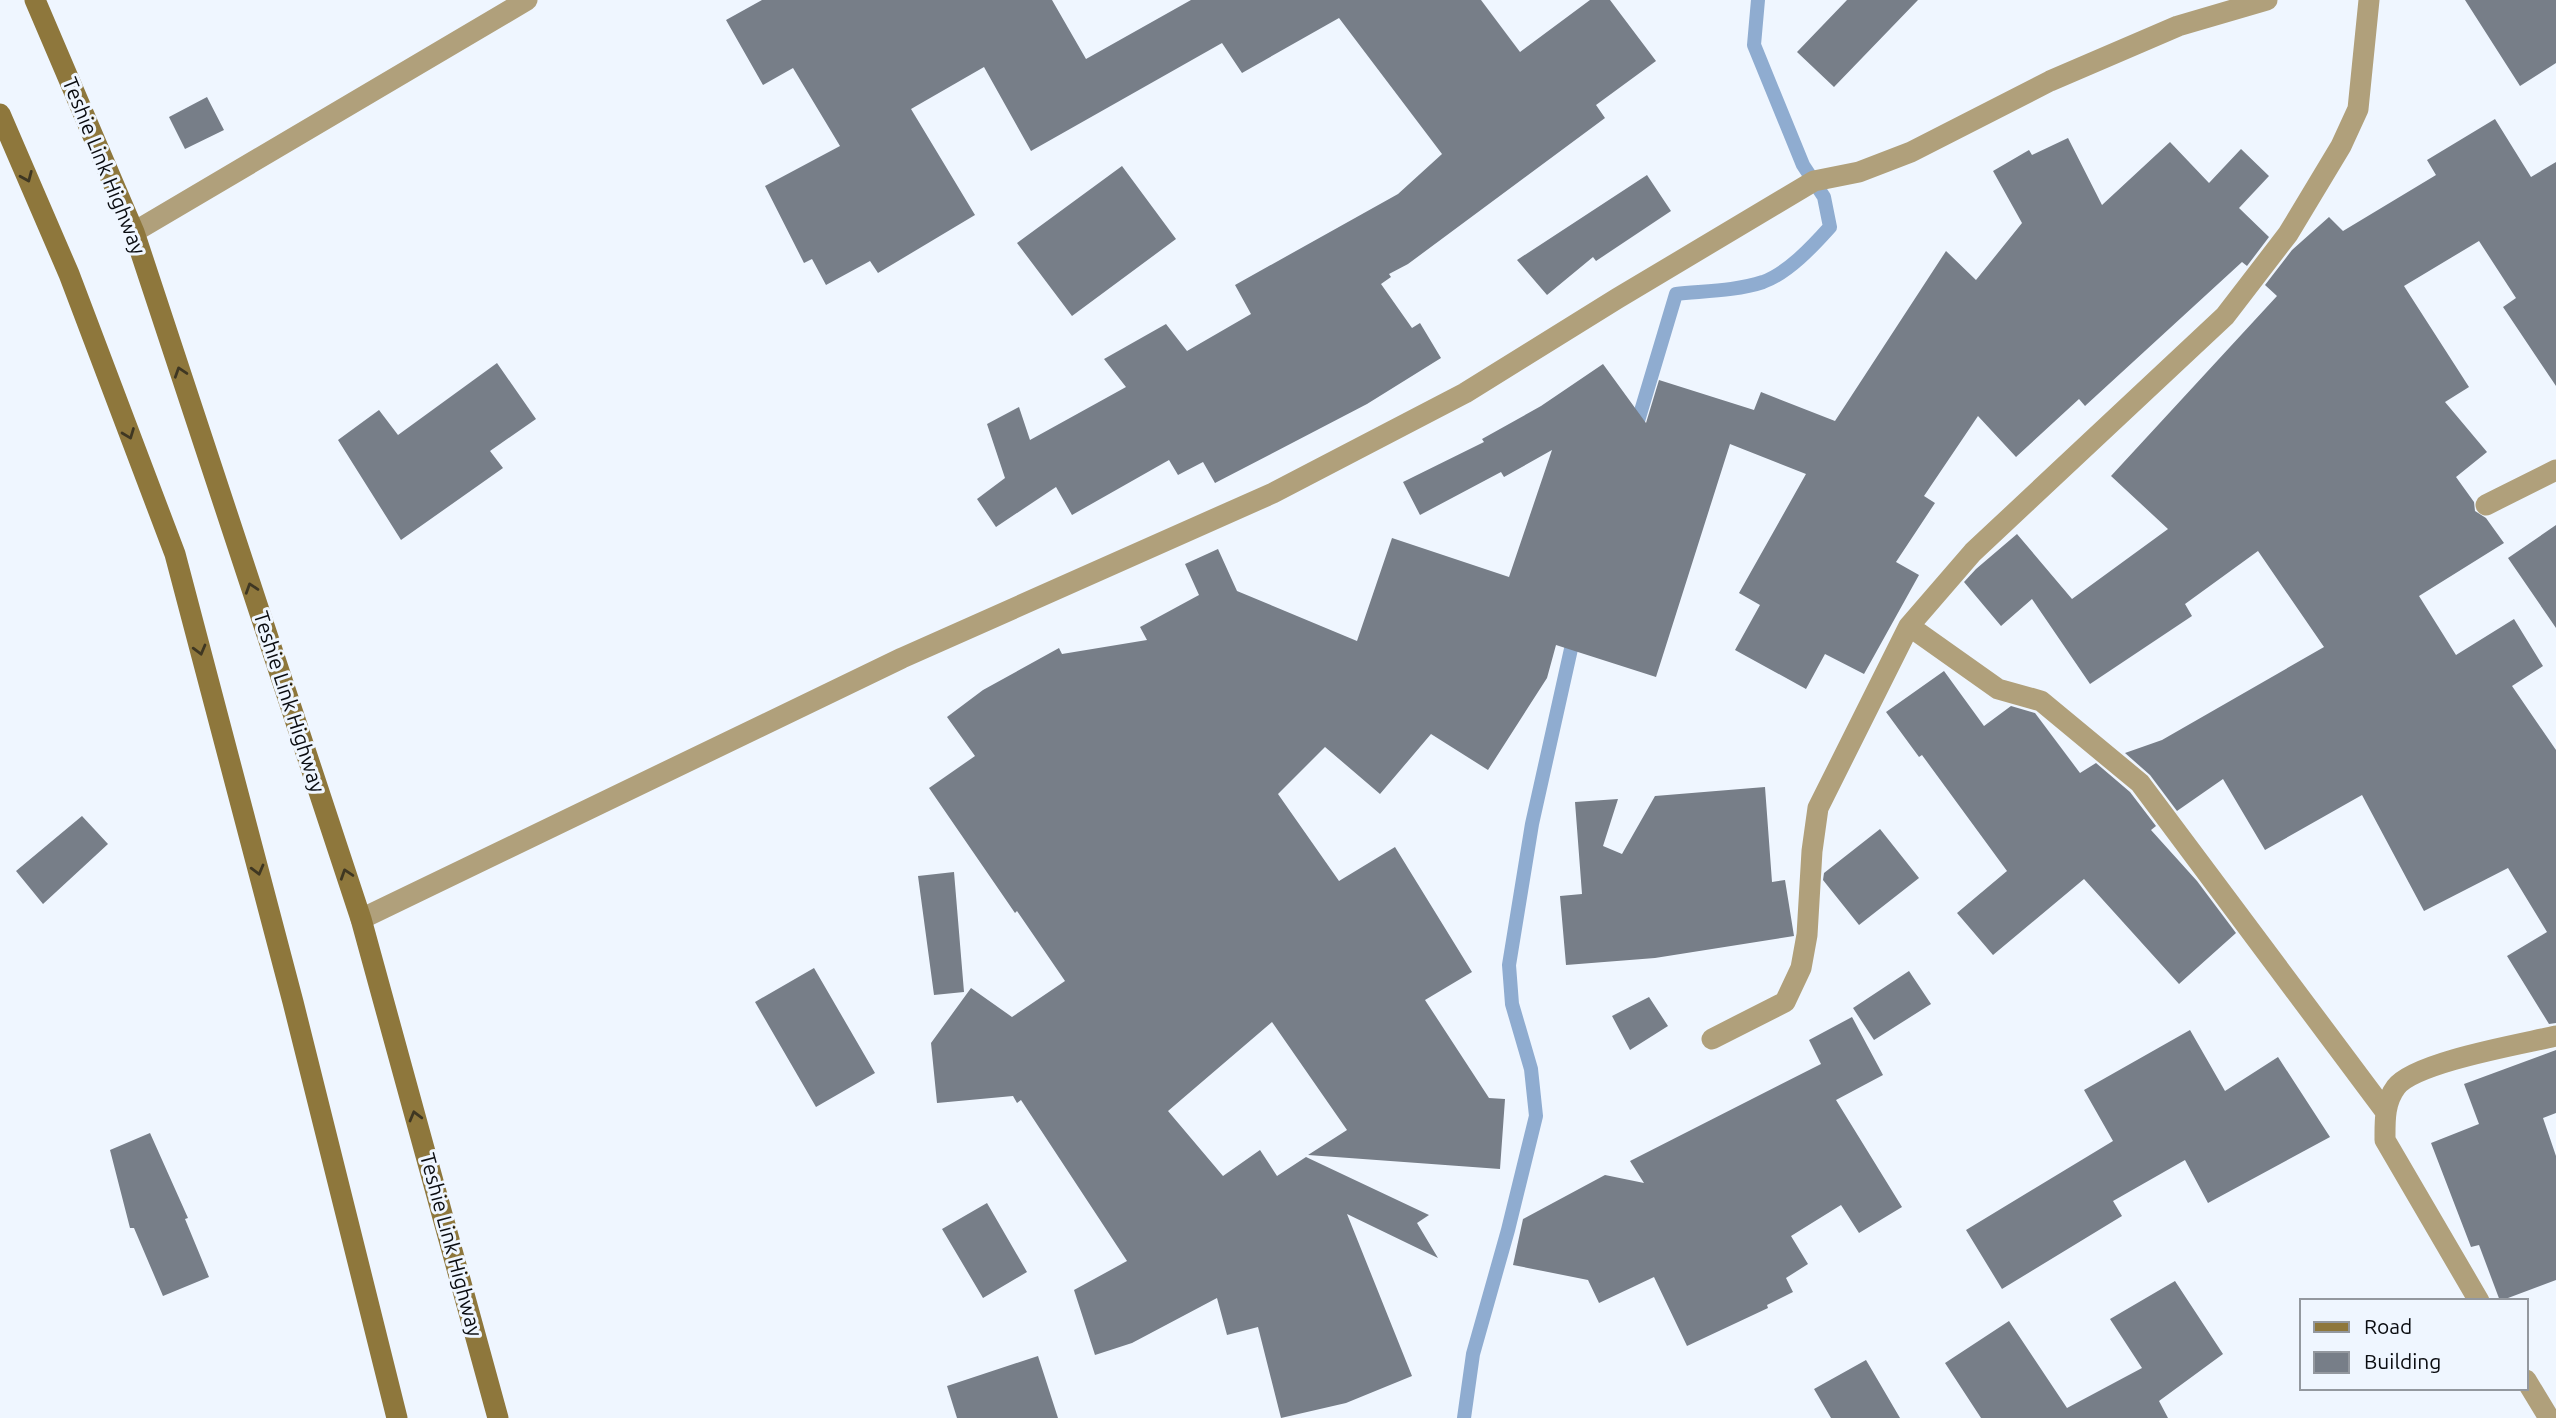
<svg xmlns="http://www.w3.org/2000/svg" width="2556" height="1418" font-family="Ubuntu,sans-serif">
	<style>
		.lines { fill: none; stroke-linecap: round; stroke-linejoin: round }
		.stream { stroke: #8facd0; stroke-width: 14 }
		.building { fill: #777e88 }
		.street { stroke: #b0a07b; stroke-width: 21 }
		.secondary { stroke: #8e773c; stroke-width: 21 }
		.oneway { stroke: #3f3722 }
		.labels { text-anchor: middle; stroke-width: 6; stroke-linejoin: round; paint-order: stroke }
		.street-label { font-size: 21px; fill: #0a0c10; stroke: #eff6ff }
	</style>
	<rect width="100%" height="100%" fill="#eff6ff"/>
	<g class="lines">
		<path class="stream" d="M 1635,431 L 1676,294 C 1704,291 1736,291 1763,282 C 1788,273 1813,246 1830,227 L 1824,197 L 1803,165 L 1754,45 L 1758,0
			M 1464,1418 L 1473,1354 L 1508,1230 L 1536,1116 L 1531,1069 L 1512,1004 L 1509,965 L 1532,824 L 1575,631"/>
	</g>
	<path class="building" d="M 762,0 L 1052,0 L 1086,59 L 1191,0 L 1481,0 L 1520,52 L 1590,0 L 1610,0 L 1656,61 L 1596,105 L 1605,118 L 1408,264 L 1389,274 L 1391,277 L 1381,284 L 1412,328 L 1420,323 L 1441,358 L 1367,404 L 1215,483 L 1203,462 L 1178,475 L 1169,460 L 1072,515 L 1056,487 L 996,527 L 977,499 L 1005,478 L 987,424 L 1019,407 L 1030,440 L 1126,387 L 1104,359 L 1166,324 L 1187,351 L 1251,314 L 1235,285 L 1398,194 L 1442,154 L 1339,18 L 1242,73 L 1222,43 L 1031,151 L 984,67 L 911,109 L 975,215 L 878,273 L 870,261 L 826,285 L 812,259 L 804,263 L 765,186 L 840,146 L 793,68 L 763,85 L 726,20 Z
		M 1847,0 L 1918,0 L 1834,87 L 1797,52 Z
		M 2465,0 L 2556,0 L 2556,63 L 2520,86 Z
		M 207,97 L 224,130 L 185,149 L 169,117 Z
		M 2495,119 L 2531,177 L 2556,162 L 2556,386 L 2503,307 L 2516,298 L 2479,241 L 2404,286 L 2469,387 L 2445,402 L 2487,452 L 2456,477 L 2474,502 L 2475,511 L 2486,518 L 2504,543 L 2419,596 L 2456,655 L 2514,619 L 2543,666 L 2512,686 L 2556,750 L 2556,1023 L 2549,1024 L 2507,956 L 2547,932 L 2508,868 L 2424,911 L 2362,795 L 2265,850 L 2223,779 L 2177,811 L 2150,775 L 2125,753 L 2162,740 L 2324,647 L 2258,551 L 2185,604 L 2192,616 L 2090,684 L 2032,599 L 2001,626 L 1964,582 L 1976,569 L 2017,534 L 2072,599 L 2168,529 L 2111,476 L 2277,296 L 2265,285 L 2292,250 L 2329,217 L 2343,231 L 2436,175 L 2427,160 Z
		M 2068,138 L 2102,205 L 2170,142 L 2209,183 L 2241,149 L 2269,176 L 2239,208 L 2269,237 L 2247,266 L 2242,262 L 2085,406 L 2079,399 L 2016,457 L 1978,416 L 1924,496 L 1935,503 L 1896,562 L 1919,575 L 1864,674 L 1825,654 L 1806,689 L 1735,650 L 1760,605 L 1739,593 L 1806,474 L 1730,444 L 1656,677 L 1556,645 L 1547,678 L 1488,770 L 1431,734 L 1380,794 L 1325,747 L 1278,794 L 1339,881 L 1395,847 L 1472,972 L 1425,1000 L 1489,1098 L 1505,1099 L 1500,1169 L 1308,1155 L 1347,1130 L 1272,1022 L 1168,1111 L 1223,1176 L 1260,1150 L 1277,1176 L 1306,1157 L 1429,1215 L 1417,1223 L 1438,1258 L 1347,1214 L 1412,1376 L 1346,1403 L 1281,1418 L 1258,1327 L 1227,1335 L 1217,1298 L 1132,1343 L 1095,1355 L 1074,1290 L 1127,1261 L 1021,1100 L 1017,1103 L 1013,1096 L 937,1103 L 931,1043 L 971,988 L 1012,1017 L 1065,981 L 1017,911 L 1015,913 L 929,788 L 975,756 L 947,717 L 983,690 L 1059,648 L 1062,654 L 1147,640 L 1140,627 L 1199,595 L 1185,564 L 1218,549 L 1237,591 L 1357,641 L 1392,538 L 1509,577 L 1552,450 L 1504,477 L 1501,472 L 1420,515 L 1403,482 L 1484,442 L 1482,439 L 1541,406 L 1603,364 L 1646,423 L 1659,380 L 1754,410 L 1761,392 L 1835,421 L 1946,251 L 1976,280 L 2022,223 L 1993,171 L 2029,150 L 2032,155 Z
		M 1122,166 L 1176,239 L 1072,316 L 1017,243 Z
		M 1647,175 L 1671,211 L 1596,261 L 1593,257 L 1547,295 L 1517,260 Z
		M 497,363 L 536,419 L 490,451 L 503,468 L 401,540 L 338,440 L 379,410 L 398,435 Z
		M 2556,525 L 2556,628 L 2508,558 Z
		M 1944,671 L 1984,726 L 2011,706 L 2035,713 L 2080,773 L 2096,763 L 2130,792 L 2156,826 L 2151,830 L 2197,881 L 2236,933 L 2179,984 L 2084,879 L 1993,955 L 1957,913 L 2007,871 L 1922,755 L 1919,757 L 1886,712 Z
		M 1765,787 L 1772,882 L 1785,880 L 1794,936 L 1655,958 L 1566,965 L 1560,896 L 1582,894 L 1575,802 L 1618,799 L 1603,846 L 1622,854 L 1655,796 Z
		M 82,816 L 108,844 L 43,904 L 16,871 Z
		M 1880,829 L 1919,878 L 1859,925 L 1823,880 L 1824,873 Z
		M 954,872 L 964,992 L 934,995 L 918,876 Z
		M 814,968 L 875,1073 L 816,1107 L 755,1002 Z
		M 1909,971 L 1931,1004 L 1874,1040 L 1853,1008 Z
		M 1649,997 L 1668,1026 L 1630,1050 L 1612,1016 Z
		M 1852,1017 L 1883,1075 L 1836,1100 L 1902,1207 L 1859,1233 L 1841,1205 L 1791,1236 L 1808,1264 L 1786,1278 L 1793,1292 L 1767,1305 L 1768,1308 L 1687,1346 L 1654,1277 L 1599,1303 L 1588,1280 L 1513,1265 L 1523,1219 L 1605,1175 L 1644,1183 L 1630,1161 L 1821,1064 L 1809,1040 Z
		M 2190,1030 L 2225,1091 L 2278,1057 L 2330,1137 L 2208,1203 L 2185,1160 L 2113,1201 L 2122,1216 L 2002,1289 L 1966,1230 L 2113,1141 L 2084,1090 Z
		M 2556,1050 L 2556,1113 L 2543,1118 L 2556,1156 L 2556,1280 L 2500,1301 L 2479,1245 L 2471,1247 L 2431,1143 L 2479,1124 L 2464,1084 Z
		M 150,1133 L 188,1218 L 185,1219 L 209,1277 L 163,1296 L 134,1228 L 130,1228 L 110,1150 Z
		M 987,1203 L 1027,1272 L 983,1298 L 942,1229 Z
		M 2175,1281 L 2223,1354 L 2159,1401 L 2168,1418 L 1981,1418 L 1945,1363 L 2009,1321 L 2067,1408 L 2142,1368 L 2110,1319 Z
		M 1038,1356 L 1058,1418 L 957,1418 L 947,1386 Z
		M 1866,1360 L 1900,1418 L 1831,1418 L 1814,1389 Z"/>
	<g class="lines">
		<path class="street" d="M 134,232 L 527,0
			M 2486,505 L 2556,470
			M 1909,626 L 1998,689 L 2041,701 L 2140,783 L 2385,1111
			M 361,919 L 902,658 L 1273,493 L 1465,393 L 1618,298 L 1814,181 L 1859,172 L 1911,152 L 2050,81 L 2178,26 L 2267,0
			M 1712,1039 L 1785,1002 L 1801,968 L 1807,935 L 1812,851 L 1818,808 L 1909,626 L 1973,552 L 2225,316 L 2288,234 L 2341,146 L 2358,109 L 2369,0
			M 2479,1301 L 2385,1140 C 2385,1122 2384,1103 2396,1087 C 2415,1062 2522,1044 2556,1036
			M 2526,1380 L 2549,1418"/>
		<path class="secondary" d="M 35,0 L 134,232 L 361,919 L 498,1418
			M 0,114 L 69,274 L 175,554 L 293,1002 L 397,1418"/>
	</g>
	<defs><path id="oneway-chevron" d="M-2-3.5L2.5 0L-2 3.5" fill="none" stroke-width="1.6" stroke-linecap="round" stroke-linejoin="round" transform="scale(1.75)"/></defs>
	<g class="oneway">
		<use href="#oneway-chevron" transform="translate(27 177) rotate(67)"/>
		<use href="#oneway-chevron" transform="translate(180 372) rotate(-108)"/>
		<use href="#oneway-chevron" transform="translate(129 434) rotate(69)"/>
		<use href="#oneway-chevron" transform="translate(251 588) rotate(-108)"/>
		<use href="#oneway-chevron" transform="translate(200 650) rotate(75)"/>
		<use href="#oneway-chevron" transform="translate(258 870) rotate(75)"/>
		<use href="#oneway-chevron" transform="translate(346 874) rotate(-108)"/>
		<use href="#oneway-chevron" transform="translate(415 1116) rotate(-105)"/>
	</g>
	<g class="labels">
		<g class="street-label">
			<text transform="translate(104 166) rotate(68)" y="7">Teshie Link Highway</text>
			<text transform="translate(289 702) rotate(72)" y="7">Teshie Link Highway</text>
			<text transform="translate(451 1245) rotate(75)" y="7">Teshie Link Highway</text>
		</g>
	</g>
	<rect x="2300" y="1299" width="228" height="91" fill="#eff6ff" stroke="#93989f" stroke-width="2"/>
	<rect x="2314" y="1322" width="35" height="10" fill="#8e773c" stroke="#93989f" stroke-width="2"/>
	<text x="2364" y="1334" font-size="21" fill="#0a0c10">Road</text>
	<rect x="2314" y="1352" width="35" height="21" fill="#777e88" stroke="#93989f" stroke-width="2"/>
	<text x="2364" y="1369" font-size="21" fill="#0a0c10">Building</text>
</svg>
